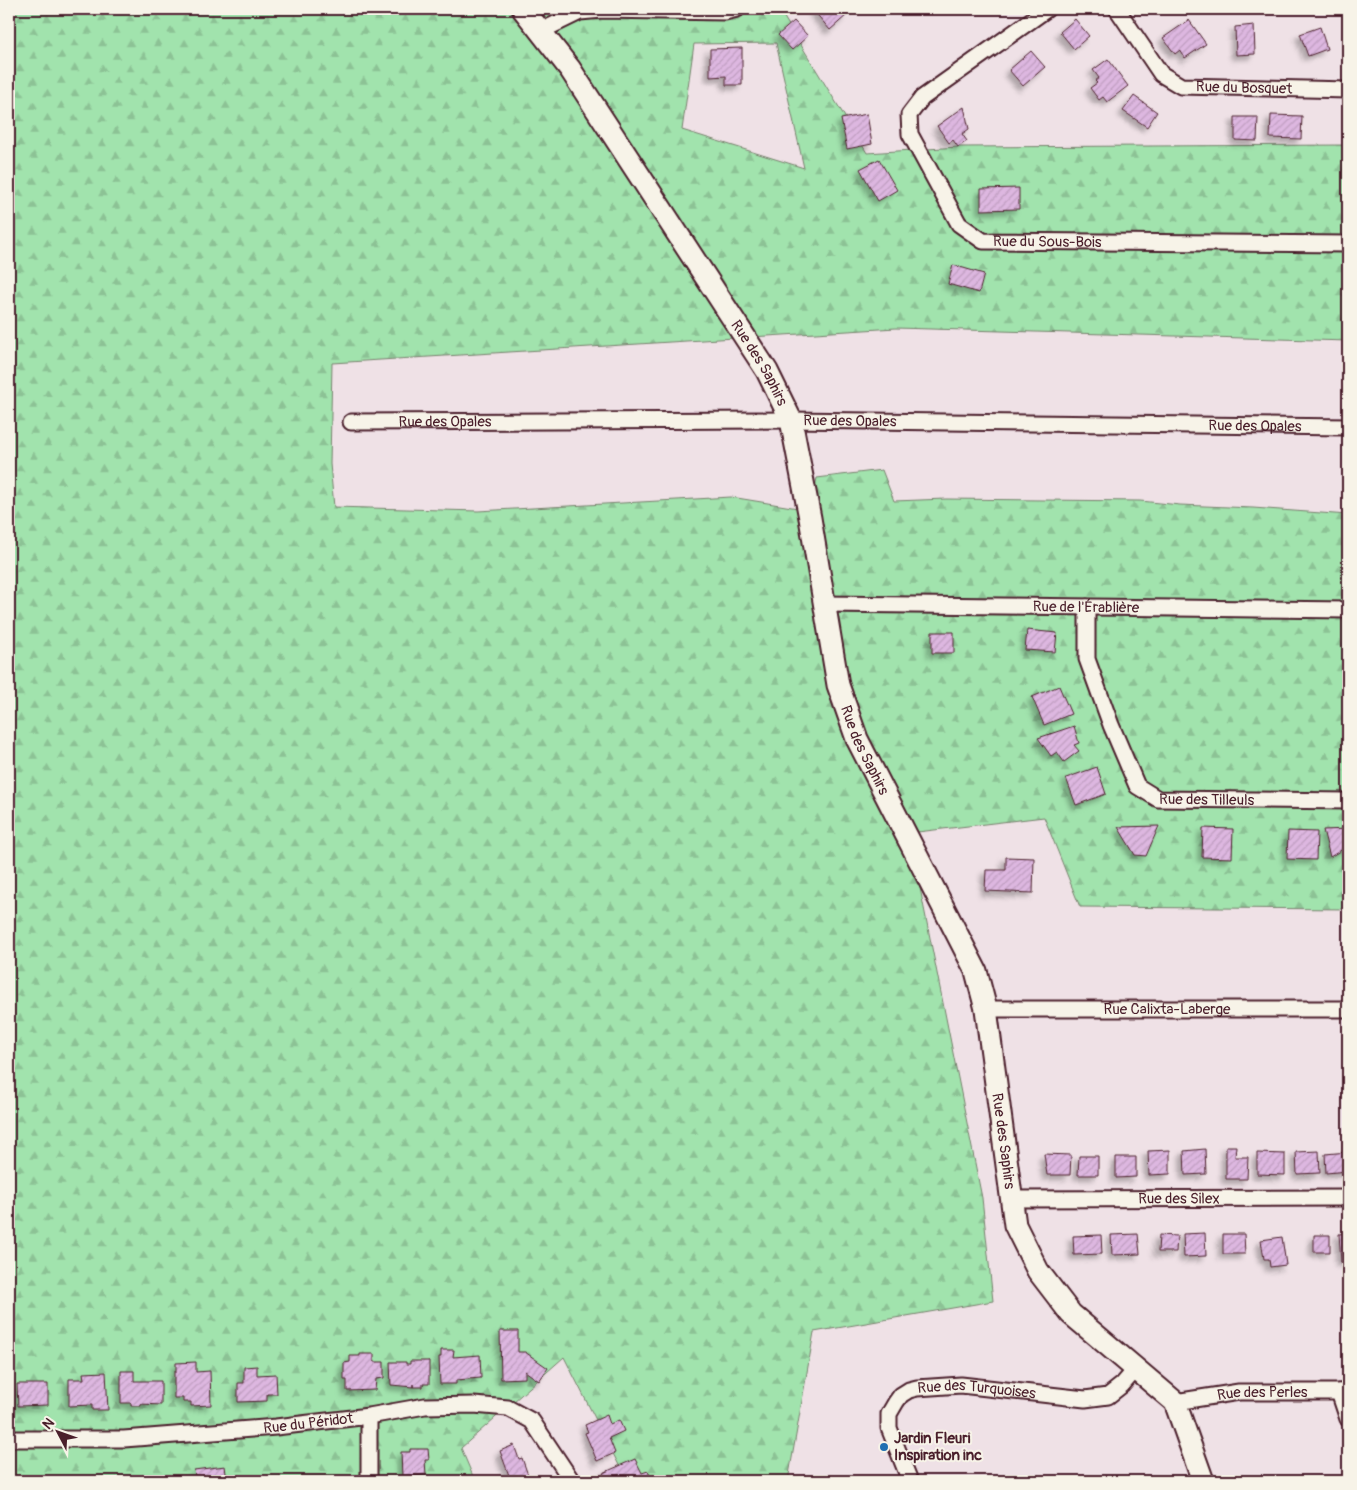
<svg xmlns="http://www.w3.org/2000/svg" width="1357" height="1490" font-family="Pangolin,sans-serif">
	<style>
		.forest { fill: url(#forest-firs); stroke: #76816c; fill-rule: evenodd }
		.building { fill: url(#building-hatch); stroke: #4a1f2b; filter: url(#shadow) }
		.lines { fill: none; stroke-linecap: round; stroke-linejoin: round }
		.street-casing { stroke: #4a1f2b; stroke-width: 19 }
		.secondary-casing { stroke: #4a1f2b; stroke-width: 25 }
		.path { stroke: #4a1f2b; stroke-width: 2.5; stroke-dasharray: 5 4; stroke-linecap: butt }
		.street { stroke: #f7f3e8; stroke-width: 15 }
		.secondary { stroke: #f7f3e8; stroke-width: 21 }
		.poi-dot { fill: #1f6fb2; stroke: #f7f3e8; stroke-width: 2 }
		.labels { text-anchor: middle; stroke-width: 4; stroke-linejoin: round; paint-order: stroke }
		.street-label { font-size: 15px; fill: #4a1f2b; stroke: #f7f3e8 }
		.poi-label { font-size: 15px; font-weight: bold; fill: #4a1f2b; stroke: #f7f3e8; text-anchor: start }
	</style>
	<defs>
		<pattern id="forest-firs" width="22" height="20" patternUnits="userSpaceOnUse" patternTransform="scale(1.25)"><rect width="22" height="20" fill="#a1e3ad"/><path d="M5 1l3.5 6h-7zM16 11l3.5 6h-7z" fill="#8cc295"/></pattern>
		<pattern id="building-hatch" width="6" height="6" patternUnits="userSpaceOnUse" patternTransform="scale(1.25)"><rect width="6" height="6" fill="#ddb7e0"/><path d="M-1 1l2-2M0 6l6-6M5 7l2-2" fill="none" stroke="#bf9dc0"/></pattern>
		<filter id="shadow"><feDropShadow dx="-4.5" dy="4.5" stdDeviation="2.5" flood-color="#0004"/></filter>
	</defs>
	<rect width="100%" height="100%" fill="#efe1e6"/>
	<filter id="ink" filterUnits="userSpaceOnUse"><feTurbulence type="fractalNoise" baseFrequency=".02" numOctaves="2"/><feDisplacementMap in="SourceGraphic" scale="10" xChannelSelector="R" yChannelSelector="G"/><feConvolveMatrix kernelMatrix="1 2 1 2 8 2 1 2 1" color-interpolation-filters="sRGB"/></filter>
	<g filter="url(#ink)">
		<path class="forest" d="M 9,9 L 694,9 L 782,14 L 867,153 L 958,147 L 1348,145 L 1348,341 L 896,328 L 332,363 L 330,464 L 334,507 L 478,511 L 731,497 L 810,510 L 817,478 L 882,470 L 894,501 L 946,499 L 1140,501 L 1180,505 L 1253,508 L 1348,515 L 1348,909 L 1080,907 L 1044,817 L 909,833 L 982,1198 L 993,1301 L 814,1332 L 789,1475 L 790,1481 L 627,1481 L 564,1357 L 461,1448 L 475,1481 L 9,1481 ZM 776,43 L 804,168 L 682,130 L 694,44 Z"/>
		<path class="building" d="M 816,9 L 841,9 L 847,15 L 830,30 L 814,11 Z
			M 1075,19 L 1089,36 L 1074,49 L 1060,32 Z
			M 1189,20 L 1206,44 L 1185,58 L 1180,50 L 1175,54 L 1163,38 Z
			M 794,21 L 808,36 L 792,50 L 778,35 Z
			M 1254,25 L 1255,54 L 1236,55 L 1235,27 Z
			M 1320,27 L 1327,49 L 1308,56 L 1300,34 Z
			M 742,48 L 742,85 L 726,85 L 726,76 L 710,77 L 710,49 Z
			M 1031,51 L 1045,67 L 1023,86 L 1009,70 Z
			M 1108,59 L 1128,86 L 1107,102 L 1103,97 L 1099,100 L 1090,88 L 1097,83 L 1095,81 L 1099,78 L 1093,70 Z
			M 1134,96 L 1157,112 L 1147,127 L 1123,111 Z
			M 964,107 L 969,129 L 962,134 L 967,141 L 958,147 L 953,140 L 949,143 L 937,126 Z
			M 867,114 L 872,144 L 847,149 L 841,119 Z
			M 1271,115 L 1302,116 L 1301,139 L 1270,138 Z
			M 1235,117 L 1258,117 L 1257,141 L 1235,140 Z
			M 879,159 L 897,190 L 878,201 L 860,169 Z
			M 1019,188 L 1019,209 L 981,210 L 981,189 Z
			M 953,265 L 984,274 L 979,293 L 948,284 Z
			M 1027,630 L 1057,633 L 1055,652 L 1025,650 Z
			M 932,632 L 954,632 L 954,653 L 932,653 Z
			M 1059,686 L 1071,714 L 1044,725 L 1032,697 Z
			M 1074,726 L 1079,743 L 1074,745 L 1079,751 L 1064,762 L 1057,752 L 1051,756 L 1038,738 Z
			M 1097,767 L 1106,794 L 1076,805 L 1066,778 Z
			M 1159,826 L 1146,856 L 1135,855 L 1118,827 Z
			M 1203,828 L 1233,829 L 1232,858 L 1202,857 Z
			M 1348,829 L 1348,846 L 1330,857 L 1323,830 Z
			M 1288,831 L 1317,832 L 1316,860 L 1287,859 Z
			M 1006,857 L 1034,858 L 1033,893 L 985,891 L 986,870 L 1006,870 Z
			M 1226,1146 L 1236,1146 L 1235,1157 L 1248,1157 L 1247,1179 L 1226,1179 Z
			M 1205,1149 L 1206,1174 L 1185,1175 L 1184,1151 Z
			M 1170,1150 L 1170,1174 L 1149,1175 L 1148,1151 Z
			M 1319,1151 L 1320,1173 L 1297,1174 L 1296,1152 Z
			M 1348,1152 L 1348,1171 L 1326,1173 L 1325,1154 Z
			M 1257,1153 L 1285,1154 L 1285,1175 L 1257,1174 Z
			M 1044,1154 L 1071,1155 L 1070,1175 L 1047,1175 Z
			M 1079,1156 L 1098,1156 L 1098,1175 L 1078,1175 Z
			M 1116,1157 L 1136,1157 L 1136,1177 L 1116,1178 Z
			M 1205,1233 L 1206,1256 L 1184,1257 L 1183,1234 Z
			M 1348,1233 L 1348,1261 L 1341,1262 L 1339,1234 Z
			M 1138,1234 L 1140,1254 L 1112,1255 L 1111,1235 Z
			M 1223,1234 L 1244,1234 L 1245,1254 L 1223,1254 Z
			M 1101,1235 L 1102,1254 L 1074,1255 L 1073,1236 Z
			M 1159,1235 L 1177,1236 L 1176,1252 L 1158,1252 Z
			M 1314,1235 L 1330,1235 L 1330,1252 L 1314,1252 Z
			M 1282,1237 L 1286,1265 L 1270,1267 L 1269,1259 L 1264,1259 L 1261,1240 Z
			M 500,1331 L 518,1331 L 518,1352 L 525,1352 L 548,1368 L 539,1381 L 525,1371 L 525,1378 L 501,1379 Z
			M 441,1350 L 454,1350 L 453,1357 L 480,1355 L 481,1378 L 456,1380 L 456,1384 L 440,1384 L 439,1357 L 441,1357 Z
			M 360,1354 L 374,1354 L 374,1362 L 384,1362 L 384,1378 L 376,1379 L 375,1390 L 347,1391 L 347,1380 L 344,1380 L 344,1363 L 350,1362 L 350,1356 L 360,1356 Z
			M 410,1361 L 429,1361 L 429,1384 L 423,1384 L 423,1387 L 413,1387 L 413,1384 L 413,1387 L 391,1385 L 390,1362 L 406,1362 L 406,1364 L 410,1364 Z
			M 196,1362 L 196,1372 L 210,1371 L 211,1405 L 191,1406 L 191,1402 L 183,1402 L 183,1398 L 174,1398 L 174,1372 L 176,1372 L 176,1363 Z
			M 257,1366 L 257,1375 L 276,1374 L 277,1394 L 267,1394 L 267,1401 L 238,1402 L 238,1383 L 244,1383 L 244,1367 Z
			M 121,1371 L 134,1371 L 134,1381 L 161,1381 L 161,1405 L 141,1404 L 141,1406 L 131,1406 L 131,1403 L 121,1403 Z
			M 106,1372 L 108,1410 L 92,1410 L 92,1405 L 69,1406 L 69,1379 L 84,1379 L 83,1373 Z
			M 17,1384 L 48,1384 L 48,1405 L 18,1406 Z
			M 607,1415 L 610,1424 L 619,1420 L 624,1431 L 609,1438 L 615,1453 L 597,1461 L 585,1433 L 588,1432 L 585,1425 Z
			M 514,1445 L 519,1459 L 522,1458 L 529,1478 L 520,1481 L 511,1481 L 500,1451 Z
			M 410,1449 L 428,1449 L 429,1460 L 425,1460 L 426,1475 L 402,1476 L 401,1452 L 410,1452 Z
			M 635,1459 L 642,1473 L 648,1471 L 652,1481 L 607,1481 L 603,1473 Z
			M 225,1466 L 227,1481 L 196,1481 L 194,1470 Z"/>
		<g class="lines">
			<defs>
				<g id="street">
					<path id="s1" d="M 1047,9 L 922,98 L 909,115 L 910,134 L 959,224 L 983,241 L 1348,244"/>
					<path id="s2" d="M 1117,9 L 1161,74 L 1181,86 L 1348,90"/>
					<path d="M 541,31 L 580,12 L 602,10 L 725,12 L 737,9"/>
					<path id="s3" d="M 351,422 L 791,420 L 1348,427"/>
					<path id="s4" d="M 825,604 L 1348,610"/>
					<path id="s5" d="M 1087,607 L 1087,659 L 1111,725 L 1137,786 L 1158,799 L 1348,801"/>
					<path id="s6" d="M 986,1009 L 1348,1009"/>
					<path id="s7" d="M 1010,1199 L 1348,1198"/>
					<path d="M 1339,1392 L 1348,1419"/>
					<path id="s8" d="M 1175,1402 L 1239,1392 L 1348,1392"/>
					<path d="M 369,1416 L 369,1481"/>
					<path id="s9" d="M 9,1439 L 124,1439 L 276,1427 L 369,1416 L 425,1406 L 474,1405 L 508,1408 L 532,1421 L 572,1481"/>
					<path id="s10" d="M 910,1481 L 889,1428 L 889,1414 L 896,1402 L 901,1395 L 909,1390 L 917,1388 L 961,1385 L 1085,1399 L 1108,1396 L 1122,1385 L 1136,1369"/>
				</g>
				<g id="secondary">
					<path id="s11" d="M 523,9 L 570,69 L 767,371 L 791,420 L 810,518 L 838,685 L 857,739 L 976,971 L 986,1009 L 1015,1225 L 1038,1271 L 1071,1314 L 1175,1402 L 1203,1481"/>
				</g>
			</defs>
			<use href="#street" class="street-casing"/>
			<use href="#secondary" class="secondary-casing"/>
			<path class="path" d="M 9,142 L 15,143"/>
			<use href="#street" class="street"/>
			<use href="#secondary" class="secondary"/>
		</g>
	</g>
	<circle class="poi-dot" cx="884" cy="1447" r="5"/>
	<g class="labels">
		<g class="street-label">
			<text dy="5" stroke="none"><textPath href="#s2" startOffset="165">Rue du Bosquet</textPath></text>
			<text dy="5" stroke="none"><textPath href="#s1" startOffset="390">Rue du Sous-Bois</textPath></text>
			<text dy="5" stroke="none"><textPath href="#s11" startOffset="426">Rue des Saphirs</textPath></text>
			<text dy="5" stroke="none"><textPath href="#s3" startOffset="499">Rue des Opales</textPath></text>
			<text dy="5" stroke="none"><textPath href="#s3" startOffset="94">Rue des Opales</textPath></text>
			<text dy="5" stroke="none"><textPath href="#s3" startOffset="904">Rue des Opales</textPath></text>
			<text dy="5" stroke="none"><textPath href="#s4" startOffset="261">Rue de l'Érablière</textPath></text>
			<text dy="5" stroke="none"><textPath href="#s11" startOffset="831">Rue des Saphirs</textPath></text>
			<text dy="5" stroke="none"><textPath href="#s5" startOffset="262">Rue des Tilleuls</textPath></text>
			<text dy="5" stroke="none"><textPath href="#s6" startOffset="181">Rue Calixta-Laberge</textPath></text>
			<text dy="5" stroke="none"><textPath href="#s11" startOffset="1251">Rue des Saphirs</textPath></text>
			<text dy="5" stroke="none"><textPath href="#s7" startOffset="169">Rue des Silex</textPath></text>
			<text dy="5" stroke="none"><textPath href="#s10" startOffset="171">Rue des Turquoises</textPath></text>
			<text dy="5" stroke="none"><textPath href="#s8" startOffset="88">Rue des Perles</textPath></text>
			<text dy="5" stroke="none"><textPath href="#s9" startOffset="300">Rue du Péridot</textPath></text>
		</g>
		<g class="poi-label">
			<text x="894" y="1443">Jardin Fleuri<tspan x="894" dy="17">Inspiration inc</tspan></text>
		</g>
	</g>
	<rect width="1357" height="1490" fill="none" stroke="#f7f3e8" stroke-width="30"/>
	<rect x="15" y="15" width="1327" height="1460" fill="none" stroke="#4a1f2b" stroke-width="2" filter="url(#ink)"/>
	<g transform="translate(58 1432) rotate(311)" stroke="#f7f3e8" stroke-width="4" paint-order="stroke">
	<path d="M0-4L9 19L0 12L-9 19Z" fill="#4a1f2b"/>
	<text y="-8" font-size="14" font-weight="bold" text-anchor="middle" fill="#4a1f2b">N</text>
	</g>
</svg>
